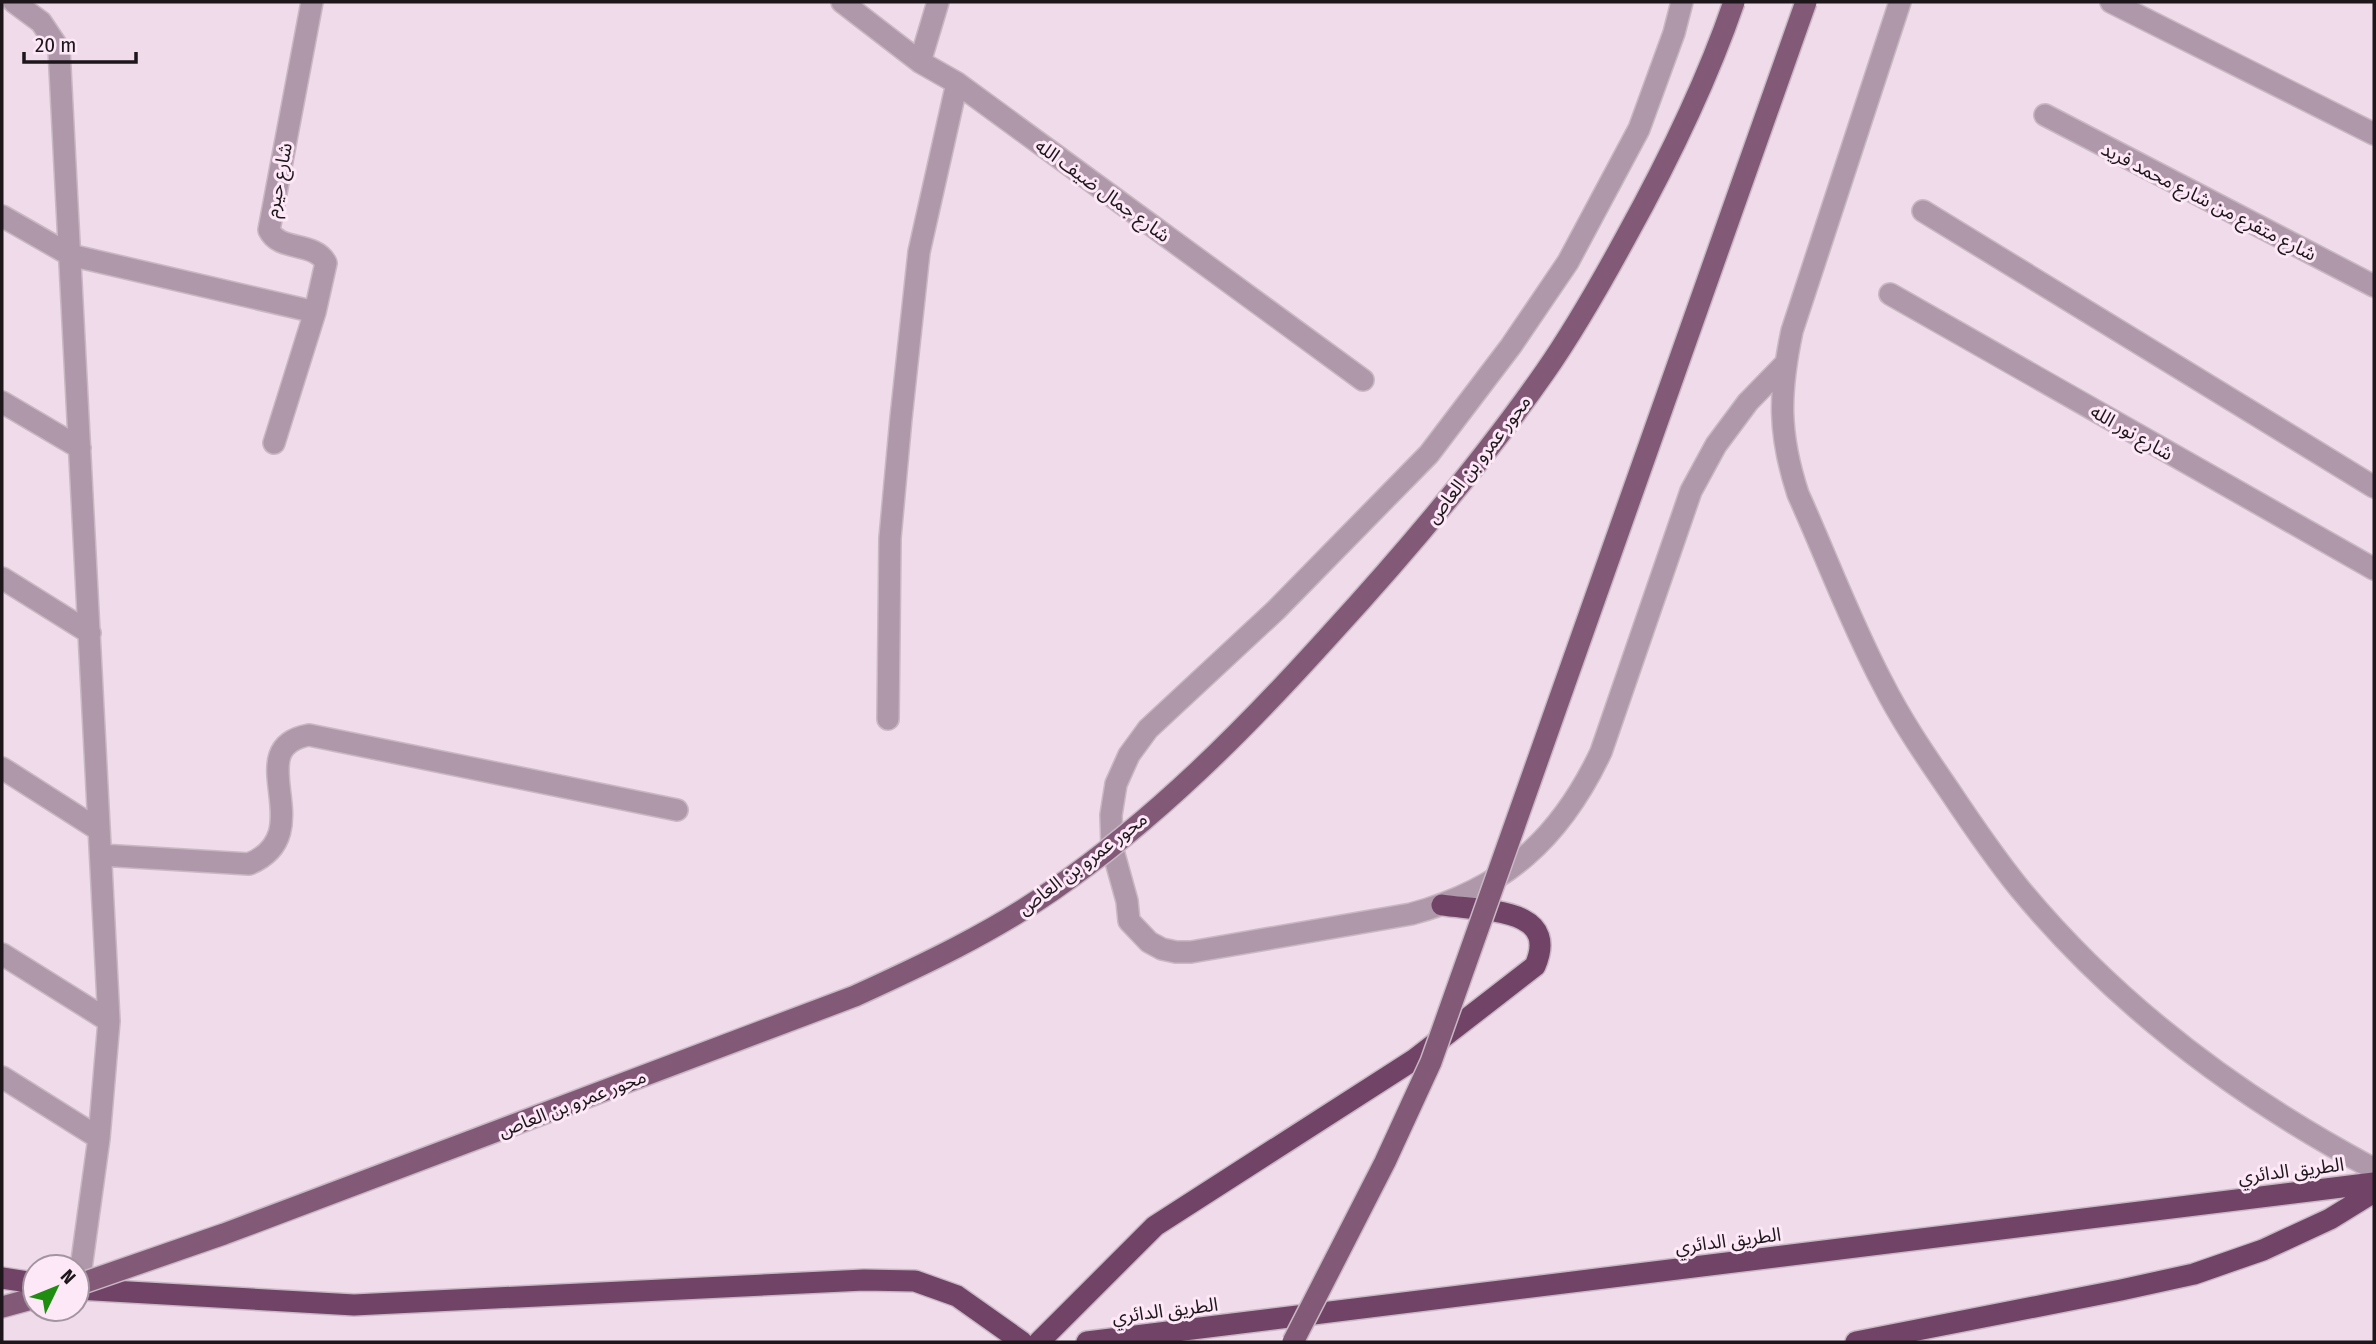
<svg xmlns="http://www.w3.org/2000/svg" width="2376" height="1344" font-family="'Fira Sans Condensed','Noto Sans Arabic',sans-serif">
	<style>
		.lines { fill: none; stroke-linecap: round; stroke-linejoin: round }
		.minor-casing { stroke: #c9b8c4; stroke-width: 24 }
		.tertiary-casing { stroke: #c9b8c4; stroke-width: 24 }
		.primary-casing { stroke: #c9b8c4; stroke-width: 24 }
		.motorway-casing { stroke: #c9b8c4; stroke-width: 24 }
		.minor { stroke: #af98a9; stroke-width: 21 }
		.tertiary { stroke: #af98a9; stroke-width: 21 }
		.primary { stroke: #825a78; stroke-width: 21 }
		.motorway { stroke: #714467; stroke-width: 21 }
		.primary-bridge-casing { stroke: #c9b8c4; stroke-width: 24; stroke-linecap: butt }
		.primary-bridge { stroke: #825a78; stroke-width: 21 }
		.labels { text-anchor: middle; stroke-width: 6; stroke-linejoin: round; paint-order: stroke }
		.street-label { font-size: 19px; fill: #1d161b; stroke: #fce8f7 }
	</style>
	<rect width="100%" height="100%" fill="#efdbe9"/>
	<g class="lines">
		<defs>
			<path id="minor" d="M 14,2 L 41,22 L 59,49 L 109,1021 L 99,1138 L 78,1290
				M 842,2 L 920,62 L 957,83 L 1363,380
				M 2111,2 L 2374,134
				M 920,62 L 938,2
				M 2045,115 L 2374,286
				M 1923,211 L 2374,487
				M 2,216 L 70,255 L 315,312
				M 1890,294 L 2374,569
				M 2,402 L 80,448
				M 274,443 L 315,312 L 326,263 C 315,241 279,252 269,230 L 312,2
				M 2,578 L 90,633
				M 888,719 L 890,538 L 901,418 L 919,252 L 957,83
				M 2,768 L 99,830
				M 101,855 L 249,864 C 323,833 237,748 309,735 L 677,810
				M 2,954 L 109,1021
				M 2,1077 L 99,1138"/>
			<path id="tertiary" d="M 1682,2 L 1674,33 L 1639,129 L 1568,262 L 1511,346 L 1429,454 L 1276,610 L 1148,729 L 1129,755 L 1116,784 L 1111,815 L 1112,847 L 1127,901 L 1129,921 L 1149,942 L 1162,949 L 1176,952 L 1191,952 L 1411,914 C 1504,889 1560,839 1601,752 L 1691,491 L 1716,445 L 1748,402 L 1785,364
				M 1900,2 L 1792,331 C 1779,393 1778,433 1798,494 C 1826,556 1850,621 1882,682 C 1901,720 1925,755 1949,790 C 1971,823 1994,857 2020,889 C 2117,1006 2240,1098 2374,1169"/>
			<path id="primary" d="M 2,1307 L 35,1298"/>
			<path id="motorway" d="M 2,1278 L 35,1283
				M 77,1289 L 354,1305 L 864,1280 L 915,1281 L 957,1296 L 1022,1342
				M 1039,1342 L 1155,1226 L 1415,1059 L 1535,966 C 1561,906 1480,911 1442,905
				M 1087,1342 L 2374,1183
				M 1856,1342 L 2121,1290 L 2194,1274 L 2263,1250 L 2330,1219 L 2374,1192"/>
		</defs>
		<use href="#minor" class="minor-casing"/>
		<use href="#tertiary" class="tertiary-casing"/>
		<use href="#primary" class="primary-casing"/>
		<use href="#motorway" class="motorway-casing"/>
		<use href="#minor" class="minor"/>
		<use href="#tertiary" class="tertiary"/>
		<use href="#primary" class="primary"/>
		<use href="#motorway" class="motorway"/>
		<defs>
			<path id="primary-bridge" d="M 77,1285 L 224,1234 L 855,996 C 923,965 991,933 1053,890 C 1156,819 1246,728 1329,636 C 1406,552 1480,465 1545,372 C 1575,329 1601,283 1626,237 C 1668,161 1706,84 1734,2
				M 1293,1342 L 1385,1162 L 1431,1062 L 1806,2"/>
		</defs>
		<use href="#primary-bridge" class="primary-bridge-casing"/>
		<use href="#primary-bridge" class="primary-bridge"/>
	</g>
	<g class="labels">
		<g class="street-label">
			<text transform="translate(278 180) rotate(-79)" y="7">شارع حيرم</text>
			<text transform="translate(1103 190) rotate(36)" y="7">شارع جمال ضيف الله</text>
			<text transform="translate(2209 201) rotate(27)" y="7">شارع متفرع من شارع محمد فريد</text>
			<text transform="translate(2132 432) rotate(30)" y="7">شارع نور الله</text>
			<text transform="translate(1478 459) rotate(-52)" y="7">محور عمرو بن العاص</text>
			<text transform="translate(1082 863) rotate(-37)" y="7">محور عمرو بن العاص</text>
			<text transform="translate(572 1103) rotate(-21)" y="7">محور عمرو بن العاص</text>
			<text transform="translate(2291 1170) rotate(-7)" y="7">الطريق الدائري</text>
			<text transform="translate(1728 1240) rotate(-7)" y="7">الطريق الدائري</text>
			<text transform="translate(1165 1310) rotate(-7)" y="7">الطريق الدائري</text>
		</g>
	</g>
	<rect width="2376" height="1344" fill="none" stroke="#1d161b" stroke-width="7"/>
	<g transform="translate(56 1288) rotate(47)"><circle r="33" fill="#fce8f7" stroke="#a3949f" stroke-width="2"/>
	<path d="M0-5L12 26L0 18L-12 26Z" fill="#1f8d10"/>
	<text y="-10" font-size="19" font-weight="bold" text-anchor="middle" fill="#1d161b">N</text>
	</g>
	<path d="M24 52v10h112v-10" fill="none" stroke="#1d161b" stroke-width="3.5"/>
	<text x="35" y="52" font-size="21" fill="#1d161b" stroke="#fce8f7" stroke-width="5" paint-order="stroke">20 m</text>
</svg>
